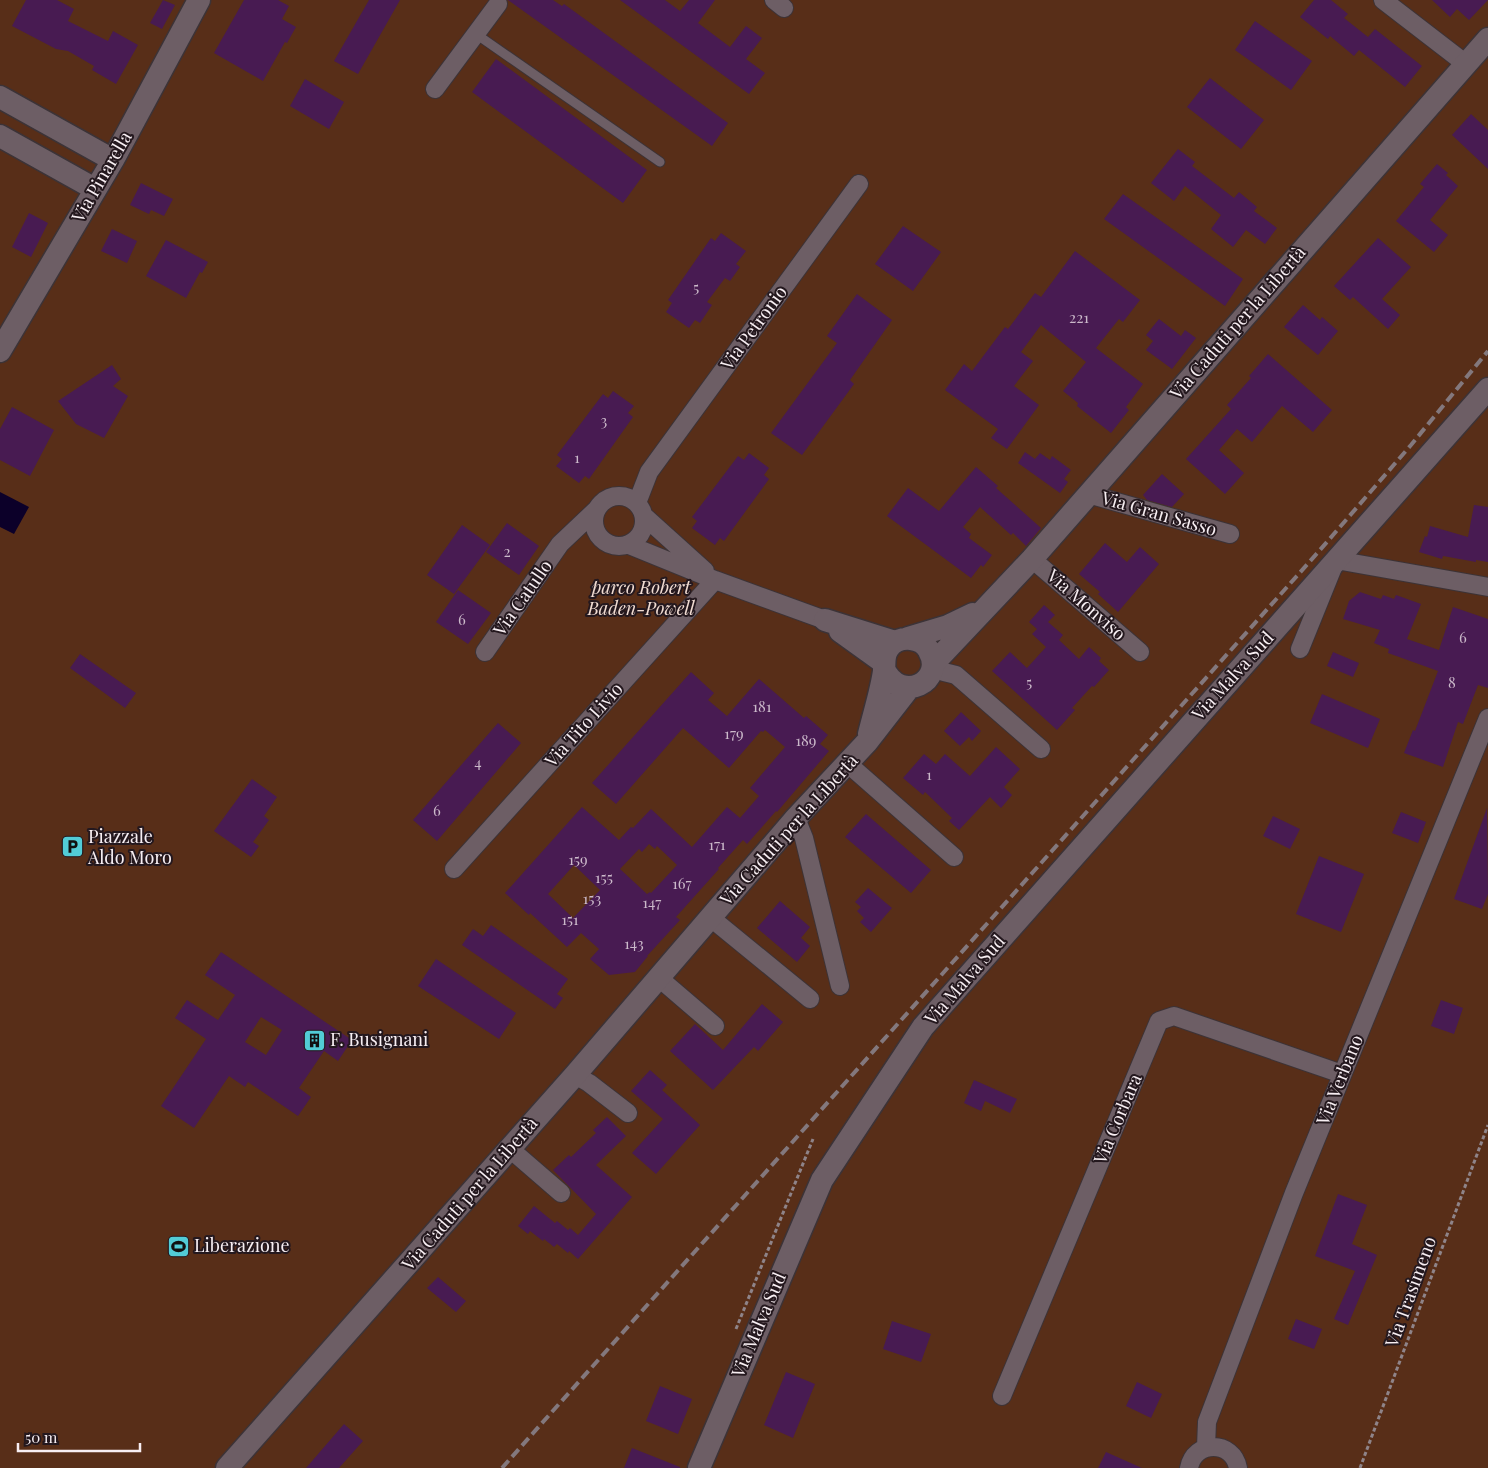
<svg xmlns="http://www.w3.org/2000/svg" width="1488" height="1468" font-family="'Playfair Display',serif">
	<style>
		.green { fill: #582e18 }
		.water { fill: #0c0029 }
		.building { fill: #481b52; fill-rule: evenodd }
		.lines { fill: none; stroke-linecap: round; stroke-linejoin: round }
		.service-casing { stroke: #3c3337; stroke-width: 11 }
		.minor-casing { stroke: #3c3337; stroke-width: 20 }
		.tertiary-casing { stroke: #3c3337; stroke-width: 25 }
		.path { stroke: #8f8489; stroke-width: 3; stroke-dasharray: 4 2.5; stroke-linecap: butt }
		.service { stroke: #6d5e65; stroke-width: 9 }
		.minor { stroke: #6d5e65; stroke-width: 18 }
		.tertiary { stroke: #6d5e65; stroke-width: 22 }
		.rail { stroke: #83787d; stroke-width: 4; stroke-dasharray: 10 5; stroke-linecap: butt }
		.labels { text-anchor: middle; stroke-width: 4; stroke-linejoin: round; paint-order: stroke }
		.number-label { font-size: 15px; fill: #cbb9ca }
		.street-label { font-size: 18px; fill: #f7eef2; stroke: #24181e }
		.park-label { font-size: 18px; font-style: italic; fill: #f1dcd2; stroke: #24181e }
		.poi-label { font-size: 18px; fill: #f7eef2; stroke: #24181e; text-anchor: start }
	</style>
	<rect width="100%" height="100%" fill="#24181e"/>
	<path class="green" d="M 0,0 L 1488,0 L 1488,1468 L 0,1468 Z"/>
	<path class="water" d="M 0,492 L 29,507 L 14,534 L 0,527 Z"/>
	<path class="building" d="M 26,0 L 57,0 L 74,9 L 68,21 L 108,41 L 113,31 L 138,45 L 116,84 L 92,70 L 94,66 L 68,51 L 56,49 L 12,26 Z
		M 163,0 L 175,5 L 162,29 L 150,23 Z
		M 244,0 L 278,0 L 289,6 L 282,19 L 296,27 L 287,43 L 285,42 L 263,81 L 214,53 Z
		M 369,0 L 400,0 L 358,74 L 334,61 Z
		M 508,0 L 553,0 L 562,6 L 564,4 L 728,123 L 712,146 Z
		M 620,0 L 665,0 L 680,11 L 689,0 L 715,0 L 698,23 L 730,47 L 746,26 L 762,38 L 746,59 L 765,73 L 749,94 Z
		M 1314,0 L 1331,0 L 1348,14 L 1344,18 L 1368,37 L 1375,29 L 1422,66 L 1405,87 L 1359,50 L 1354,56 L 1330,36 L 1328,39 L 1300,17 Z
		M 1432,0 L 1488,0 L 1469,20 L 1457,9 L 1450,17 Z
		M 1255,21 L 1312,61 L 1291,90 L 1235,50 Z
		M 496,59 L 647,170 L 623,203 L 472,92 Z
		M 1210,78 L 1264,120 L 1241,149 L 1187,107 Z
		M 305,79 L 344,102 L 329,129 L 290,106 Z
		M 1471,114 L 1488,130 L 1488,169 L 1452,135 Z
		M 1178,149 L 1195,162 L 1192,166 L 1234,198 L 1239,192 L 1257,207 L 1254,211 L 1277,228 L 1265,244 L 1246,230 L 1233,247 L 1211,229 L 1221,215 L 1185,186 L 1174,201 L 1151,183 Z
		M 1437,164 L 1448,173 L 1446,175 L 1458,186 L 1430,220 L 1448,235 L 1434,252 L 1396,221 L 1424,187 L 1420,184 Z
		M 141,183 L 173,199 L 164,216 L 151,210 L 149,214 L 130,205 Z
		M 1123,194 L 1243,279 L 1225,306 L 1104,219 Z
		M 29,213 L 48,223 L 31,257 L 12,247 Z
		M 903,226 L 941,252 L 913,291 L 875,264 Z
		M 112,229 L 137,241 L 127,263 L 101,251 Z
		M 721,233 L 746,251 L 736,264 L 740,267 L 730,281 L 725,278 L 707,302 L 712,305 L 700,323 L 695,320 L 689,328 L 666,312 L 672,303 L 668,300 L 711,238 L 715,241 Z
		M 1378,238 L 1411,267 L 1382,299 L 1400,315 L 1388,329 L 1353,297 L 1350,300 L 1334,286 Z
		M 166,240 L 208,262 L 202,273 L 200,272 L 186,298 L 146,276 Z
		M 1075,251 L 1140,300 L 1123,322 L 1119,319 L 1096,348 L 1143,384 L 1126,407 L 1129,410 L 1111,433 L 1077,406 L 1078,403 L 1063,391 L 1086,362 L 1041,325 L 1021,352 L 1033,361 L 1014,386 L 1039,405 L 1007,449 L 991,438 L 998,429 L 945,390 L 964,364 L 972,371 L 1005,327 L 1008,329 L 1035,293 L 1041,297 Z
		M 857,294 L 892,320 L 850,380 L 854,384 L 802,455 L 771,433 L 837,343 L 827,336 Z
		M 1303,305 L 1320,320 L 1322,317 L 1338,331 L 1318,355 L 1284,327 Z
		M 1159,319 L 1181,336 L 1185,330 L 1196,338 L 1172,369 L 1146,350 L 1153,341 L 1146,335 Z
		M 1268,354 L 1332,410 L 1313,432 L 1282,406 L 1252,442 L 1237,429 L 1219,450 L 1244,473 L 1225,494 L 1186,459 L 1231,409 L 1227,405 L 1251,378 L 1249,376 Z
		M 112,365 L 121,379 L 113,386 L 128,396 L 104,438 L 76,424 L 58,401 Z
		M 613,391 L 634,406 L 628,413 L 633,417 L 589,479 L 585,476 L 579,483 L 556,466 L 562,459 L 557,455 L 603,394 L 608,398 Z
		M 12,407 L 54,430 L 30,476 L 0,460 L 0,429 Z
		M 1025,452 L 1035,459 L 1040,453 L 1050,460 L 1052,456 L 1071,470 L 1064,479 L 1068,482 L 1060,493 L 1018,463 Z
		M 749,453 L 769,468 L 764,475 L 769,479 L 724,541 L 720,538 L 715,545 L 692,528 L 697,521 L 692,517 L 738,456 L 744,460 Z
		M 976,467 L 998,486 L 996,488 L 1041,528 L 1026,546 L 1013,533 L 1011,535 L 980,507 L 963,527 L 971,534 L 969,538 L 992,555 L 983,567 L 981,565 L 971,578 L 887,516 L 908,488 L 939,511 Z
		M 1162,474 L 1184,494 L 1172,507 L 1147,500 L 1143,495 Z
		M 1474,505 L 1488,507 L 1488,562 L 1476,560 L 1476,562 L 1443,556 L 1442,559 L 1419,552 L 1425,536 L 1427,537 L 1430,526 L 1468,537 Z
		M 507,523 L 539,546 L 519,575 L 486,552 Z
		M 462,525 L 490,545 L 454,594 L 427,575 Z
		M 1105,543 L 1127,562 L 1140,547 L 1159,564 L 1118,612 L 1098,594 L 1100,592 L 1079,574 Z
		M 458,590 L 491,613 L 468,644 L 436,622 Z
		M 1360,592 L 1381,599 L 1383,595 L 1394,599 L 1396,595 L 1421,604 L 1407,639 L 1439,650 L 1453,607 L 1488,619 L 1488,688 L 1478,685 L 1463,724 L 1458,722 L 1443,767 L 1404,753 L 1413,730 L 1415,731 L 1438,671 L 1388,653 L 1389,649 L 1374,643 L 1380,630 L 1343,619 L 1349,601 Z
		M 1044,605 L 1055,615 L 1048,622 L 1063,635 L 1059,640 L 1079,659 L 1089,647 L 1101,658 L 1099,661 L 1109,670 L 1094,687 L 1092,686 L 1072,708 L 1075,710 L 1057,730 L 992,671 L 1010,652 L 1027,668 L 1046,647 L 1032,634 L 1037,629 L 1029,622 Z
		M 1333,652 L 1359,663 L 1353,677 L 1327,666 Z
		M 80,654 L 136,693 L 125,708 L 70,668 Z
		M 691,672 L 714,693 L 708,700 L 727,716 L 759,679 L 804,718 L 806,716 L 828,735 L 820,744 L 829,751 L 777,812 L 776,811 L 747,844 L 743,840 L 718,868 L 719,869 L 676,917 L 680,920 L 647,956 L 648,956 L 635,972 L 609,975 L 590,959 L 599,949 L 581,933 L 567,947 L 530,913 L 529,915 L 505,893 L 582,807 L 619,840 L 631,827 L 633,828 L 651,809 L 692,847 L 727,807 L 740,818 L 759,796 L 750,788 L 785,747 L 765,730 L 763,732 L 761,731 L 729,768 L 683,728 L 616,804 L 592,783 ZM 649,844 L 655,849 L 657,846 L 677,865 L 651,893 L 650,892 L 647,894 L 620,869 L 639,849 L 642,852 ZM 574,865 L 600,890 L 573,918 L 548,894 Z
		M 1322,694 L 1380,719 L 1368,748 L 1310,723 Z
		M 961,712 L 981,731 L 972,741 L 969,737 L 960,746 L 944,731 Z
		M 498,723 L 521,743 L 437,841 L 413,820 Z
		M 996,747 L 1020,769 L 1004,787 L 1012,795 L 1001,808 L 990,797 L 959,830 L 949,821 L 952,818 L 925,792 L 923,795 L 903,778 L 924,754 L 936,764 L 945,754 L 970,776 Z
		M 252,779 L 277,797 L 264,816 L 269,820 L 253,842 L 259,846 L 251,857 L 214,831 Z
		M 1487,808 L 1488,894 L 1482,909 L 1454,899 Z
		M 1401,812 L 1426,822 L 1418,843 L 1392,833 Z
		M 866,814 L 931,870 L 911,893 L 845,837 Z
		M 1273,816 L 1300,829 L 1290,849 L 1263,836 Z
		M 1319,856 L 1364,874 L 1341,932 L 1296,914 Z
		M 868,888 L 892,908 L 871,932 L 860,922 L 864,918 L 857,911 L 861,907 L 855,902 Z
		M 780,901 L 810,927 L 801,938 L 810,946 L 797,962 L 757,928 Z
		M 491,925 L 568,979 L 557,994 L 563,998 L 555,1009 L 462,945 L 473,929 L 483,936 Z
		M 221,952 L 352,1040 L 338,1061 L 324,1051 L 299,1088 L 311,1097 L 298,1116 L 248,1082 L 245,1087 L 229,1076 L 194,1128 L 161,1106 L 206,1039 L 175,1018 L 187,1000 L 218,1020 L 235,995 L 205,975 ZM 261,1017 L 282,1030 L 266,1055 L 245,1042 Z
		M 436,959 L 516,1013 L 499,1039 L 418,986 Z
		M 1441,1000 L 1463,1008 L 1454,1034 L 1431,1026 Z
		M 762,1004 L 783,1022 L 758,1051 L 754,1047 L 713,1090 L 670,1051 L 695,1024 L 723,1050 Z
		M 650,1070 L 667,1085 L 662,1090 L 700,1125 L 656,1174 L 632,1153 L 663,1119 L 631,1091 Z
		M 974,1080 L 1017,1099 L 1010,1113 L 985,1101 L 981,1111 L 964,1103 Z
		M 607,1117 L 626,1136 L 596,1165 L 632,1197 L 578,1259 L 569,1251 L 568,1253 L 557,1244 L 554,1247 L 544,1239 L 543,1241 L 530,1231 L 528,1234 L 518,1226 L 534,1206 L 555,1223 L 557,1221 L 568,1230 L 570,1228 L 578,1235 L 596,1214 L 553,1170 L 569,1155 L 571,1157 L 596,1133 L 593,1130 Z
		M 1338,1194 L 1367,1205 L 1352,1244 L 1377,1255 L 1348,1325 L 1334,1319 L 1355,1271 L 1315,1256 Z
		M 438,1277 L 466,1301 L 456,1312 L 427,1288 Z
		M 1296,1319 L 1322,1329 L 1314,1349 L 1288,1339 Z
		M 892,1321 L 931,1334 L 921,1362 L 883,1349 Z
		M 786,1372 L 815,1384 L 793,1438 L 764,1425 Z
		M 1137,1382 L 1162,1394 L 1151,1418 L 1126,1406 Z
		M 660,1386 L 692,1399 L 678,1434 L 646,1421 Z
		M 344,1424 L 363,1441 L 339,1468 L 306,1468 Z
		M 632,1448 L 680,1467 L 680,1468 L 624,1468 Z
		M 1106,1452 L 1142,1468 L 1098,1468 Z"/>
	<g class="lines">
		<defs>
			<path id="service" d="M 476,34 L 660,162"/>
			<path id="minor" d="M 774,0 L 784,8
				M 1383,0 L 1466,64
				M 435,89 L 498,4
				M 1088,494 L 1230,534
				M594 521a25 25 0 1 1 50 0a25 25 0 1 1-50 0Z
				M 637,503 L 649,472 L 859,184
				M 644,516 L 705,571
				M 629,545 L 715,580 L 825,620
				M 1032,559 L 1140,652
				M 1300,649 L 1336,560 L 1488,587
				M 485,652 L 560,544 L 597,509
				M 933,664 L 944,672 L 956,675 L 1041,749
				M 847,763 L 954,857
				M 796,818 L 804,838 L 840,986
				M 454,869 L 715,580
				M 711,918 L 810,999
				M 659,978 L 715,1026
				M 575,1075 L 589,1083 L 628,1113
				M 509,1148 L 561,1193
				M 1002,1396 L 1159,1021 L 1174,1016 L 1342,1074
				M 1206,1447 L 1207,1422 L 1294,1193 L 1488,718
				M 1189,1468 C 1194,1440 1233,1440 1238,1468"/>
			<path id="tertiary" d="M 0,97 L 113,160
				M 0,136 L 95,189
				M 0,351 L 113,160 L 199,0
				M 825,620 L 895,642
				M 840,631 L 883,662
				M 908,638 L 948,626 L 973,614
				M 933,664 L 1032,559 L 1488,39
				M 869,734 C 874,713 881,692 884,671 C 885,663 883,656 888,649 C 893,641 902,638 911,639 C 919,640 926,644 929,651 C 946,681 901,705 884,669
				M 227,1468 L 575,1075 L 796,818 L 867,742 L 909,688
				M 699,1468 L 822,1180 L 923,1027 L 1488,389"/>
		</defs>
		<use href="#service" class="service-casing"/>
		<use href="#minor" class="minor-casing"/>
		<use href="#tertiary" class="tertiary-casing"/>
		<path class="path" d="M 736,1329 L 813,1139
			M 1360,1468 L 1488,1125"/>
		<use href="#service" class="service"/>
		<use href="#minor" class="minor"/>
		<use href="#tertiary" class="tertiary"/>
		<path class="rail" d="M 502,1468 L 1320,550 L 1411,445 L 1488,351"/>
	</g>
	<defs>
		<symbol id="parking-square" viewBox="-11 -11 22 22"><rect x="-9" y="-9" width="18" height="18" rx="4" fill="#52ccd6" stroke="#24181e"/><path d="M-3.5-5.5H1a3.5 3.5 0 0 1 0 7H-1V5.5H-3.5ZM-1-3.4V-.6H.8a1.4 1.4 0 0 0 0-2.8Z" fill="#111"/></symbol>
		<symbol id="building-square" viewBox="-11 -11 22 22"><rect x="-9" y="-9" width="18" height="18" rx="4" fill="#52ccd6" stroke="#24181e"/><path d="M-4-6H4V6H1V3H-1V6H-4ZM-2.5-4.3h1.7v1.8h-1.7ZM.8-4.3h1.7v1.8H.8ZM-2.5-1h1.7V.8h-1.7ZM.8-1h1.7V.8H.8Z" fill="#111"/></symbol>
		<symbol id="stadium-square" viewBox="-11 -11 22 22"><rect x="-9" y="-9" width="18" height="18" rx="4" fill="#52ccd6" stroke="#24181e"/><path d="M0-5a6.5 5 0 1 0 0 10a6.5 5 0 1 0 0-10ZM-3.5-1.8h7v3.6h-7Z" fill="#111"/></symbol>
	</defs>
	<g fill-rule="evenodd">
		<use href="#parking-square" x="60" y="834" width="25" height="25"/>
		<use href="#building-square" x="302" y="1028" width="25" height="25"/>
		<use href="#stadium-square" x="166" y="1234" width="25" height="25"/>
	</g>
	<g class="labels">
		<g class="number-label">
			<text x="696" y="293">5</text>
			<text x="1079" y="323">221</text>
			<text x="604" y="426">3</text>
			<text x="577" y="463">1</text>
			<text x="507" y="557">2</text>
			<text x="462" y="625">6</text>
			<text x="1463" y="643">6</text>
			<text x="1029" y="688">5</text>
			<text x="1452" y="688">8</text>
			<text x="762" y="712">181</text>
			<text x="734" y="739">179</text>
			<text x="806" y="746">189</text>
			<text x="478" y="768">4</text>
			<text x="929" y="780">1</text>
			<text x="437" y="816">6</text>
			<text x="717" y="850">171</text>
			<text x="578" y="865">159</text>
			<text x="604" y="883">155</text>
			<text x="682" y="889">167</text>
			<text x="592" y="904">153</text>
			<text x="652" y="908">147</text>
			<text x="570" y="925">151</text>
			<text x="634" y="949">143</text>
		</g>
		<g class="street-label">
			<text transform="translate(102 177) rotate(-60)" y="6">Via Pinarella</text>
			<text transform="translate(1238 323) rotate(-49)" y="6">Via Caduti per la Libertà</text>
			<text transform="translate(754 328) rotate(-54)" y="6">Via Petronio</text>
			<text transform="translate(1159 514) rotate(16)" y="6">Via Gran Sasso</text>
			<text transform="translate(523 598) rotate(-55)" y="6">Via Catullo</text>
			<text transform="translate(1086 605) rotate(41)" y="6">Via Monviso</text>
			<text transform="translate(1233 676) rotate(-48)" y="6">Via Malva Sud</text>
			<text transform="translate(584 725) rotate(-48)" y="6">Via Tito Livio</text>
			<text transform="translate(789 830) rotate(-48)" y="6">Via Caduti per la Libertà</text>
			<text transform="translate(965 980) rotate(-49)" y="6">Via Malva Sud</text>
			<text transform="translate(1340 1080) rotate(-68)" y="6">Via Verbano</text>
			<text transform="translate(1118 1119) rotate(-67)" y="6">Via Corbara</text>
			<text transform="translate(470 1194) rotate(-49)" y="6">Via Caduti per la Libertà</text>
			<text transform="translate(1411 1292) rotate(-70)" y="6">Via Trasimeno</text>
			<text transform="translate(759 1325) rotate(-67)" y="6">Via Malva Sud</text>
		</g>
		<g class="park-label">
			<text x="641" y="594">parco Robert<tspan x="641" dy="21">Baden-Powell</tspan></text>
		</g>
		<g class="poi-label">
			<text x="88" y="843">Piazzale<tspan x="88" dy="21">Aldo Moro</tspan></text>
			<text x="330" y="1046">F. Busignani</text>
			<text x="194" y="1252">Liberazione</text>
		</g>
	</g>
	<path d="M18 1443v8h122v-8" fill="none" stroke="#f7eef2" stroke-width="2.5"/>
	<text x="25" y="1443" font-size="15" fill="#f7eef2" stroke="#24181e" stroke-width="4" paint-order="stroke">50 m</text>
</svg>
